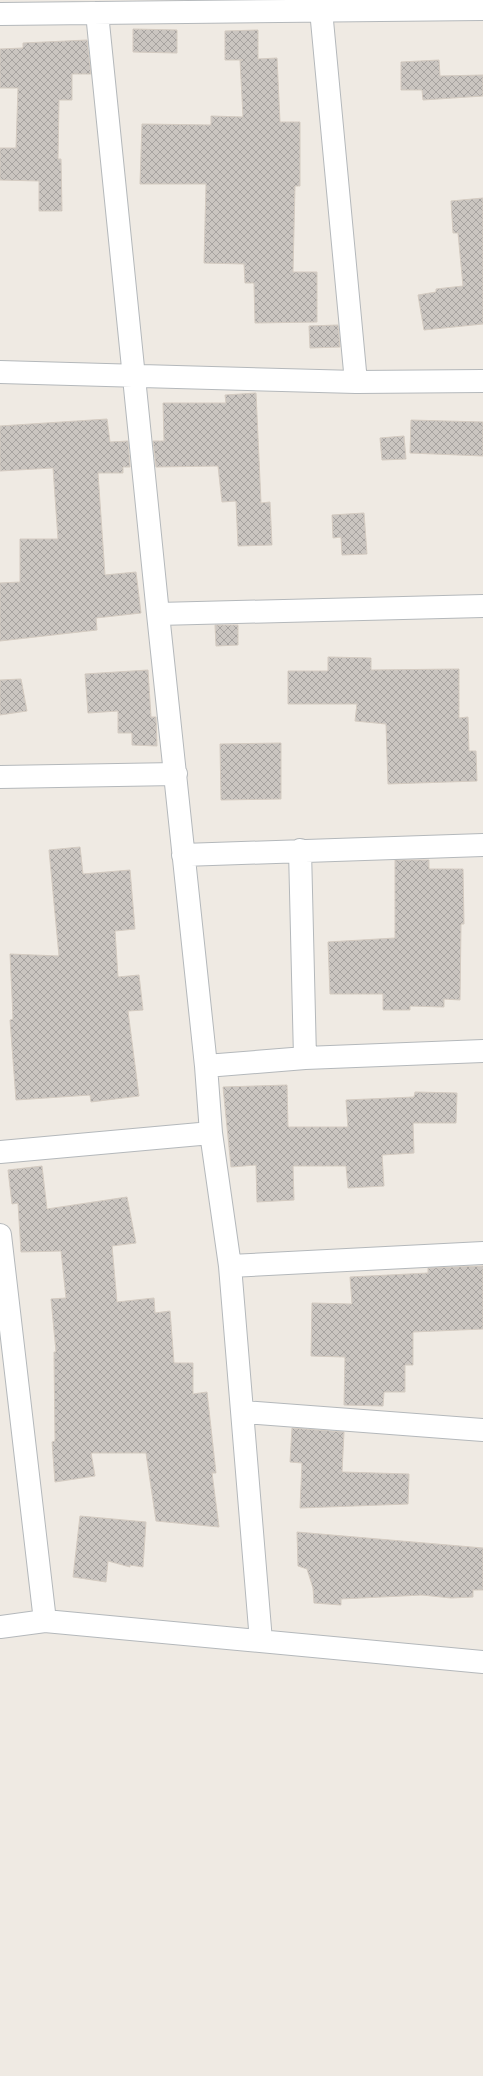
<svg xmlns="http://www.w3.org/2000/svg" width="483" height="2076" font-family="'Open Sans',sans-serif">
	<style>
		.building { fill: url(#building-cross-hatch); stroke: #d4cbc1 }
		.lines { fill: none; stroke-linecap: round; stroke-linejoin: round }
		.minor-casing { stroke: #b4b8bb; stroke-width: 24 }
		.minor { stroke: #fff; stroke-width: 22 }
	</style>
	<defs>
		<pattern id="building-cross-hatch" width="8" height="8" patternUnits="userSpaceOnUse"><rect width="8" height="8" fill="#cac5c0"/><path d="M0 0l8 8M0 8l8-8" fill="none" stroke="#a7a3a0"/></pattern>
	</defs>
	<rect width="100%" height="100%" fill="#efeae3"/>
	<path class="building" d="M 133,29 L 177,30 L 177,53 L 133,52 Z
		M 258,30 L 258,59 L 277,58 L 280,122 L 300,122 L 300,186 L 295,186 L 293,272 L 317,272 L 317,322 L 255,323 L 254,283 L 245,283 L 244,264 L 204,263 L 206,184 L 140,184 L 142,124 L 211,125 L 211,116 L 243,117 L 240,60 L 243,60 L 225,60 L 225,31 Z
		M 87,40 L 91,74 L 72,74 L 72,100 L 59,100 L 58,159 L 61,159 L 62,211 L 39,211 L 39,181 L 0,180 L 0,148 L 16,148 L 18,88 L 0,88 L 0,49 L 23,48 L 23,43 Z
		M 439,60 L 440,76 L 483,75 L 483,96 L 423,100 L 422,90 L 401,90 L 401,62 Z
		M 483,198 L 483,324 L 424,330 L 418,295 L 436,292 L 436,289 L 463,286 L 458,233 L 453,233 L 451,201 Z
		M 338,325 L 340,347 L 310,348 L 309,326 Z
		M 256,393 L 261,503 L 270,502 L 272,545 L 238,546 L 236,501 L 222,502 L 218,466 L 156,467 L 153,441 L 164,441 L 163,403 L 226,403 L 225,395 Z
		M 107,419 L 110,442 L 128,441 L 130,467 L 123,467 L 123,473 L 98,473 L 105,575 L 136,572 L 141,613 L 96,618 L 97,630 L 0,641 L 0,583 L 20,582 L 20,539 L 58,539 L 53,468 L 0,471 L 0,426 Z
		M 411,420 L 483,422 L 483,456 L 410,453 Z
		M 404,436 L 406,459 L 382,460 L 380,438 Z
		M 364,513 L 367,554 L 342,555 L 341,537 L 333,538 L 332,515 Z
		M 215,625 L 238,625 L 238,645 L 216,646 Z
		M 328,657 L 371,658 L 371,670 L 459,669 L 459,718 L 468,717 L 469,751 L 476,751 L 477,781 L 388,784 L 386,724 L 355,721 L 357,704 L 288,704 L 288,671 L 328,671 Z
		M 148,670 L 151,717 L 156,717 L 157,746 L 132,745 L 132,733 L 118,733 L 118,711 L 88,713 L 85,674 Z
		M 21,679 L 27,711 L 0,715 L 0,680 Z
		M 281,743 L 281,799 L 221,800 L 220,744 Z
		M 80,847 L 83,874 L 130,870 L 135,929 L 115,931 L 118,977 L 139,975 L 143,1010 L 128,1011 L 139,1096 L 91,1102 L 90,1095 L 16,1100 L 10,1020 L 13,1019 L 10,954 L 59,956 L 49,850 Z
		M 395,860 L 429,860 L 429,869 L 463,869 L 464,924 L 461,924 L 460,1000 L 444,999 L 444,1007 L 410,1006 L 410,1010 L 383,1010 L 383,994 L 330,994 L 328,942 L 395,938 Z
		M 287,1085 L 288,1127 L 348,1127 L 346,1100 L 414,1097 L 415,1092 L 457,1093 L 456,1123 L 413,1123 L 414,1153 L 382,1155 L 384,1186 L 348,1188 L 346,1166 L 293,1166 L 294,1200 L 257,1202 L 256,1165 L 231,1167 L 223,1087 Z
		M 42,1166 L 47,1209 L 127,1197 L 136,1243 L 112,1246 L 117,1302 L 154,1298 L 155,1313 L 170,1311 L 174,1363 L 193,1363 L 193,1394 L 207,1392 L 216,1473 L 212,1473 L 219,1527 L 156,1521 L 146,1453 L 91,1453 L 95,1476 L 55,1482 L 52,1442 L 55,1441 L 54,1352 L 56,1352 L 51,1299 L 66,1298 L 61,1251 L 21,1252 L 18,1203 L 12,1204 L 8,1170 Z
		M 483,1266 L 483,1329 L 413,1332 L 413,1365 L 405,1365 L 405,1392 L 384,1392 L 383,1406 L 344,1405 L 345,1357 L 311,1356 L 312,1303 L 352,1304 L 350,1277 L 428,1273 L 428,1268 Z
		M 292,1428 L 344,1432 L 342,1472 L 409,1474 L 408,1504 L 300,1508 L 302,1463 L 290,1462 Z
		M 80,1516 L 146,1522 L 143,1567 L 130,1565 L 130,1567 L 108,1561 L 106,1582 L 73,1577 Z
		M 297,1532 L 483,1548 L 483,1590 L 473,1590 L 473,1597 L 451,1598 L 422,1595 L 341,1599 L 341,1605 L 314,1603 L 313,1588 L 307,1569 L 298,1566 Z"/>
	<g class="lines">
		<defs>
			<path id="minor" d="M 321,10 L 356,382
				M 97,13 L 158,614 L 206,1066 L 211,1133 L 230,1266 L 261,1641
				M 0,14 L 483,9
				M 0,372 L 356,382 L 483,381
				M 158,614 L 483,606
				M 0,777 L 176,774
				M 300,850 L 305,1058
				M 183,855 L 483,845
				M 206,1066 L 305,1058 L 483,1051
				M 0,1152 L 211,1133
				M 0,1235 L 45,1621
				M 230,1266 L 483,1253
				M 243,1412 L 483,1430
				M 0,1627 L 45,1621 L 483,1662"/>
		</defs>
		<use href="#minor" class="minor-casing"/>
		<use href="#minor" class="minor"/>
	</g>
</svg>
